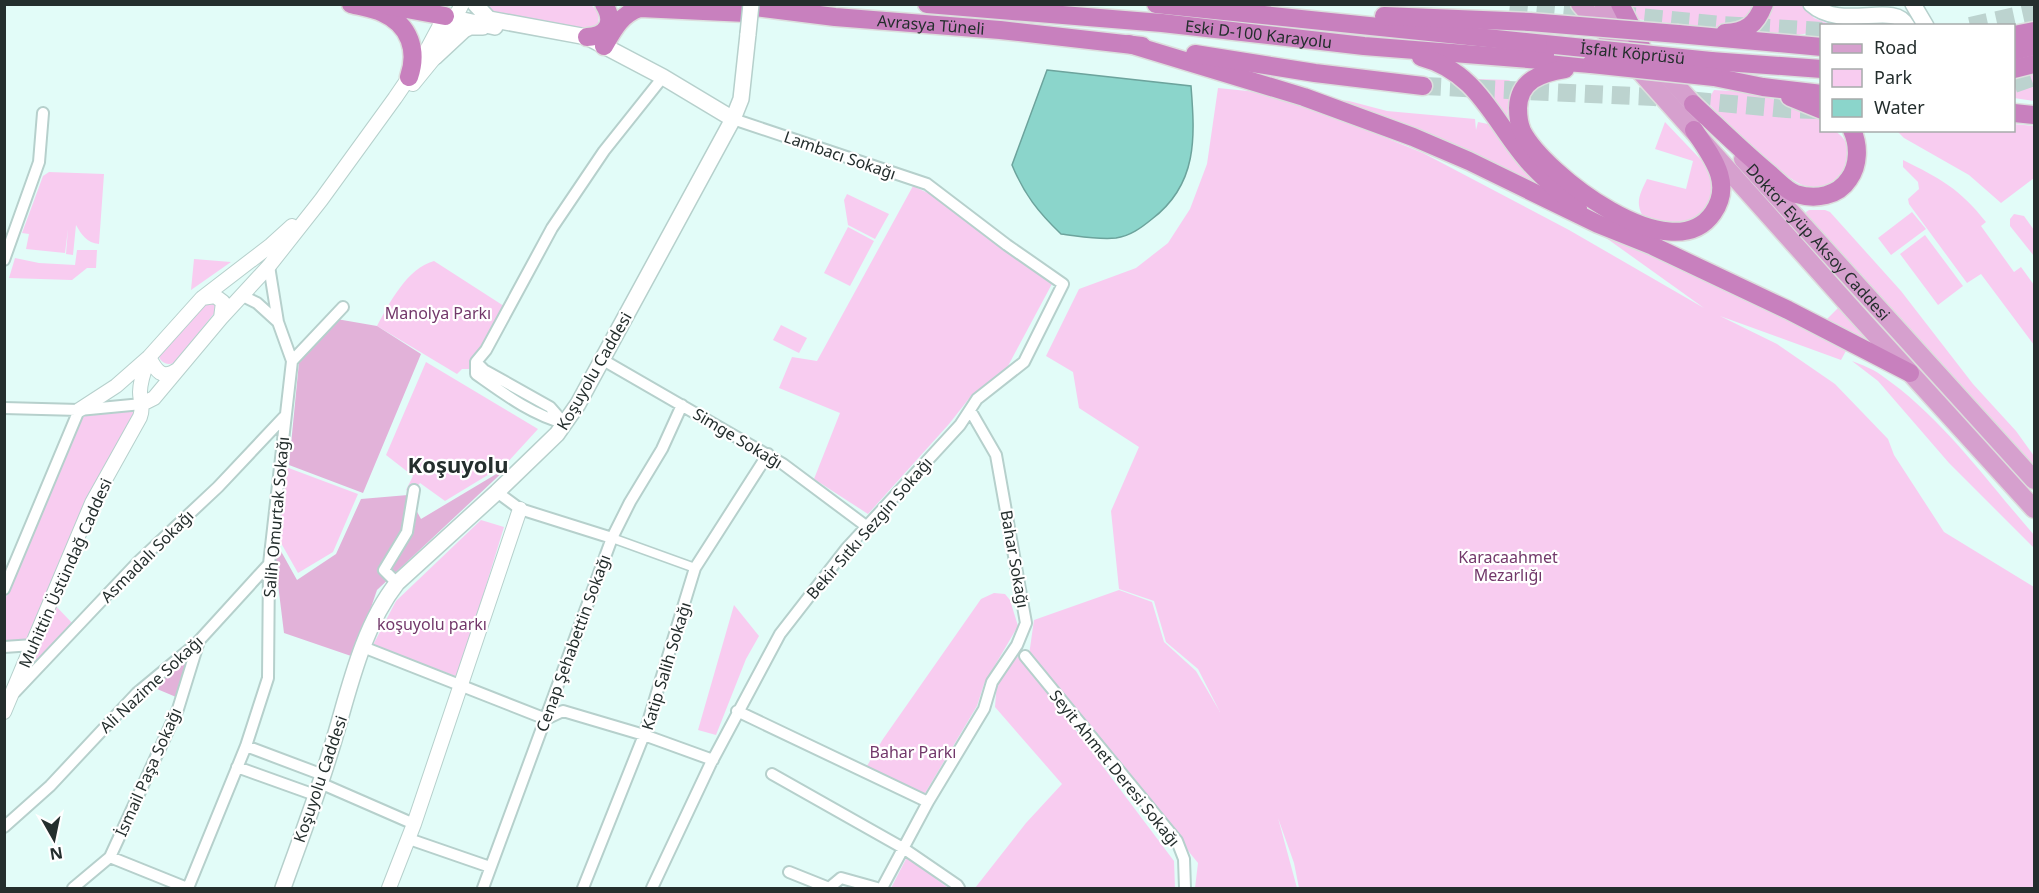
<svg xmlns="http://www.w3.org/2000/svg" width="2039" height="893" font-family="'Noto Sans',sans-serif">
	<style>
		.green { fill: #f8ccf0 }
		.forest { fill: #e2b2d9 }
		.water { fill: #8bd5cb; stroke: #6ca39c; stroke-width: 1.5 }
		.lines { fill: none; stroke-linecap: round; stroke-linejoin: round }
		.trunk-tunnel { stroke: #bcd3cf; stroke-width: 18; stroke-dasharray: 18 9; stroke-linecap: butt }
		.pedestrian-casing { stroke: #b6d0cc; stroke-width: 11 }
		.minor-casing { stroke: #b6d0cc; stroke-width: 14 }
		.tertiary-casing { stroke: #b6d0cc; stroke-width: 16 }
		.secondary-casing { stroke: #b6d0cc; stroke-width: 18 }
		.primary-casing { stroke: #dcdedd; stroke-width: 21 }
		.trunk-casing { stroke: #dcdedd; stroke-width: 21 }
		.pedestrian { stroke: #fff; stroke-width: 8 }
		.minor { stroke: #fff; stroke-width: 10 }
		.tertiary { stroke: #fff; stroke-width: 14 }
		.secondary { stroke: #fff; stroke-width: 15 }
		.primary { stroke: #d6a0ce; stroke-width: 18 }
		.trunk { stroke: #c880be; stroke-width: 18 }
		.secondary-bridge-casing { stroke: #b6d0cc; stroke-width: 18; stroke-linecap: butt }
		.trunk-bridge-casing { stroke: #dcdedd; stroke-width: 21; stroke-linecap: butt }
		.secondary-bridge { stroke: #fff; stroke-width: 15 }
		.trunk-bridge { stroke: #c880be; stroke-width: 18 }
		.labels { text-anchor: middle; stroke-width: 4.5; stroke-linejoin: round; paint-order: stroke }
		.street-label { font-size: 16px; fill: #242e2d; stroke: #fff }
		.park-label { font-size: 16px; fill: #72386a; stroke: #fff }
		.district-label { font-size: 22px; font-weight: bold; fill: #242e2d; stroke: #fff }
	</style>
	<rect width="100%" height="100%" fill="#e2fcf8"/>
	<path class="green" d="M 481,5 L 591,5 L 599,12 L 598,24 L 591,31 L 493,16 Z
		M 1626,5 L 1754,5 L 1743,22 L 1724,29 L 1714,29 L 1636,19 Z
		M 1769,5 L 1803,5 L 1814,18 L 1832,25 L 1822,26 L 1821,38 L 1809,33 L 1775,39 L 1744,37 Z
		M 2034,72 L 2034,101 L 2014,98 L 2014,76 Z
		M 1478,79 L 1509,80 L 1513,83 L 1508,106 L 1507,129 L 1476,80 Z
		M 1218,88 L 1278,94 L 1423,153 L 1569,230 L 1704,308 L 1602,235 L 1606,232 L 1847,349 L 1841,360 L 1720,316 L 1777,344 L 1835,384 L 1888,439 L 1894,455 L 1944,532 L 2034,587 L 2034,888 L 1299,888 L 1294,863 L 1278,818 L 1297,888 L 1195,888 L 1198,863 L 1029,655 L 1034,620 L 1119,590 L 1152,602 L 1164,642 L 1196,671 L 1220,712 L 1198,669 L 1166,642 L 1154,601 L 1119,589 L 1111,511 L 1139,447 L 1079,408 L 1073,372 L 1046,356 L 1079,289 L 1136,268 L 1168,243 L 1190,209 L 1207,164 Z
		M 1714,90 L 1747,92 L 1777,100 L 1821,117 L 1822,130 L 1835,131 C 1838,133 1843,137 1845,141 C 1857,165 1830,194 1806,186 C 1783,180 1725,121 1707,102 Z
		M 1322,98 L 1349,101 L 1387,111 L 1475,119 L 1476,130 L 1478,122 L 1488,124 L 1543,190 Z
		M 1665,122 L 1705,164 L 1712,179 L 1712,201 L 1691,225 L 1646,221 C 1634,204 1639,196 1647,179 L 1686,189 L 1693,161 L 1655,149 Z
		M 2014,124 L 2034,126 L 2034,178 L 2001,203 L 1969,175 L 1904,138 L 1897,131 L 2014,130 Z
		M 1903,160 C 1941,179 1959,188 1986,222 L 1981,226 L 2014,272 L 2021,267 L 2034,285 L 2034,345 L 1981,274 L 1967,283 L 1909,204 L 1908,199 L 1919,189 L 1918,182 L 1903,167 Z
		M 49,172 L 104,174 L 99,244 C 87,243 81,234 76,225 L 73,255 L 66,254 L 68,229 L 65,253 L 26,249 L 29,234 L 22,233 L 43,176 Z
		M 913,186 L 930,194 L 1053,282 L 1008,366 L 971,396 L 949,424 L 868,514 L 814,479 L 840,413 L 779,388 L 792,357 L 817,361 Z
		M 847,194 L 889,214 L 875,239 L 848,225 L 844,200 Z
		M 1809,210 L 1825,210 L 1830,212 L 1901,291 L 1973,384 L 2016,431 L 2034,456 L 2034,475 L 1807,217 L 1806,212 Z
		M 1912,212 L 1926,229 L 1891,255 L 1878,238 Z
		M 2014,214 L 2024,216 L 2034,230 L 2034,256 L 2010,226 L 2010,219 Z
		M 848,227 L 874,241 L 850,286 L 824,273 Z
		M 1925,235 L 1963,286 L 1938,305 L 1900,254 Z
		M 77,250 L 97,250 L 96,268 L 87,268 L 72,280 L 9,278 L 15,258 L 39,263 L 75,265 Z
		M 194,259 L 231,262 L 191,290 Z
		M 434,261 L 507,308 L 470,369 L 462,369 L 457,374 L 377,326 C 389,304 407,268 434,261 Z
		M 203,302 L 218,303 L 216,311 L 174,363 C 165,366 159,361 158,353 Z
		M 1838,308 L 1887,358 L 1826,320 Z
		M 781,325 L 807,338 L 799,353 L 773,340 Z
		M 1852,361 C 1862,365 1873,369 1881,375 C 1942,417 1986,480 2034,535 L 2034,548 L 1949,463 L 1878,381 Z
		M 426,362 L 538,429 L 506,464 L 445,501 L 420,483 L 412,493 L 406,490 L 413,476 L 386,455 Z
		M 138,410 L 30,642 L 5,641 L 4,602 L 78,417 Z
		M 286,467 L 358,494 L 333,552 L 298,573 L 277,536 Z
		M 481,520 L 504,527 L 458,677 L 373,645 L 396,601 Z
		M 994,593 L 1005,594 L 1010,600 L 1018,626 L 984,684 L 977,706 L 924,795 L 867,766 L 883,739 L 981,599 Z
		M 53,603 L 74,625 L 23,678 Z
		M 734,605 L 759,636 L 746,659 L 716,735 L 698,730 Z
		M 1019,655 L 1174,861 L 1175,888 L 975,888 L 1026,823 L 1062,784 L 995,707 L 997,681 Z
		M 907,857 L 947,887 L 948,888 L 891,888 Z"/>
	<path class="forest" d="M 325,317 L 377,326 L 421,354 L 363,493 L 289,465 L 300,352 Z
		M 508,467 L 377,590 L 354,657 L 284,633 L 272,535 L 297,580 L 336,554 L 361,499 L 408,495 L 421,519 Z
		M 189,653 L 192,656 L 176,697 L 150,686 Z"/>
	<path class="water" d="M 1047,70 L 1191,86 C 1195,137 1198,184 1152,219 C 1141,228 1130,236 1116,238 C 1098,240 1079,236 1061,234 C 1038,212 1024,194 1012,165 Z"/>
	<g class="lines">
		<path class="trunk-tunnel" d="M 1510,4 L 1721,25 L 1822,31
			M 1970,26 L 2034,12
			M 2014,84 L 2034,77
			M 1423,86 L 1654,97 L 1787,109 L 1819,110"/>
		<defs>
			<path id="pedestrian" d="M 612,538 L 695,568"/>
			<path id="minor" d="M 4,260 L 39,162 L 43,113
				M 243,296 L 257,303 L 278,322
				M 603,360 L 783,464 L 866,526
				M 292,361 L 343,307
				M 476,362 L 486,350 L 552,228 L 604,151 L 663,77
				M 476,362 L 476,374 C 503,393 532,415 564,423
				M 476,362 L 484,370 L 550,407 L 564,423
				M 4,408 L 79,410 L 142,404
				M 497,492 L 520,509 L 612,538
				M 397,583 L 384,570 L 407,532 L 414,490
				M 4,589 L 79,410
				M 4,647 L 33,645
				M 363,647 L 546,719 L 563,711 L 644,735 L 713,760
				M 1025,656 L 1177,841 L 1184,859 L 1185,888
				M 15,692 L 138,562 L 218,487 L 284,417
				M 737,711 L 928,802
				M 246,746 L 323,775
				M 237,767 L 315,795
				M 772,774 L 903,848 L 957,885 L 959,888
				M 320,783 L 414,824
				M 4,827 L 50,786 L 137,693 L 196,644 L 269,564
				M 409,839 L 490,867
				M 110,857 L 187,888
				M 789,872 L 829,888 L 841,878 L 877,888
				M 73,888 L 110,857 L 178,709 L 199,641
				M 188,888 L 246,746 L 268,678 L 269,564 L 292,361 L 278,322 L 269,266
				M 483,888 L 612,538 L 630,502 L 662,449 L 682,405
				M 583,888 L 644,735 L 695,568 L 768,454
				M 652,888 L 710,765 L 780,634 L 846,549 L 960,425 L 977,399 L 1024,362 L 1063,284 L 1007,245 L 927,184 L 733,119
				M 882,888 L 928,802 L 984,709 L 992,682 L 1017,645 L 1026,623 L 996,455 L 970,410"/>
			<path id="tertiary" d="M 413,84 L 435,57 L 462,4
				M 202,298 L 215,296 L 223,302 L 221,318
				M 149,357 C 156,371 162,380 177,370
				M 142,404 L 154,398 L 221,318 L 269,266 L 321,200 L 395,98 L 423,57 L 445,16
				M 79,410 L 116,386 L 149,357 L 202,298 L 271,245 L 292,226
				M 4,712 L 92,503 L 140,417 C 144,407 140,401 140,392 C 140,380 145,368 149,357
				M 389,888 L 414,824 L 520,509"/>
			<path id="secondary" d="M 475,4 L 489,19 L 587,37 L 663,77 L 733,119
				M 1811,4 C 1842,32 1895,0 1907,26
				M 1913,4 L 1926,26
				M 445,16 L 495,27
				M 435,57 L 464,30 L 470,27 L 483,27
				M 283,888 C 299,843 316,799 330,753 C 348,696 360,630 397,583 L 497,492 L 557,434 L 578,404 L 733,119 L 741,99 L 748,34"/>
			<g id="primary">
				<path d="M 1580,4 L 1855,312 L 2034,509"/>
				<path d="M 1603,4 L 1632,37"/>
				<path d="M 1657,64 L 1703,115"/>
				<path id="s1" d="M 1743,159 L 2034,480"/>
			</g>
			<g id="trunk">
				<path d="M 351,4 C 362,7 373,8 383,13 C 410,25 418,51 409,77"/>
				<path d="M 379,4 L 445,16"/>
				<path id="s2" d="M 731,4 L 835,17 L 1000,30 L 1142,46"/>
				<path id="s3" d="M 927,4 L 1162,23 L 1364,46 L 1591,64"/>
				<path d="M 1156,4 L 1555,45"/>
				<path d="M 1620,4 L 1641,46"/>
				<path d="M 1384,16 L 1530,22"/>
				<path d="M 1725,33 C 1746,32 1756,25 1764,4"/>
				<path d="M 1678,34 L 1822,47"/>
				<path d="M 2014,35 L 2034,31"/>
				<path d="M 587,37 C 608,36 615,22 604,4"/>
				<path d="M 1129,44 L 1304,97 L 1413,137 L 1469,161 L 1598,224 L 1653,246 L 1788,310 L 1910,373"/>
				<path d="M 604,46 C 613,30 621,14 640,8 L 746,13"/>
				<path d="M 2014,51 L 2034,46"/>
				<path d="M 1195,54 L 1315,73 L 1423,86"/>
				<path d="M 1421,57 C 1478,72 1493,121 1528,161 C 1543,178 1561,193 1578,208"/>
				<path d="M 1711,61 L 1822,69"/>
				<path d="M 1565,69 C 1541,73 1519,80 1518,108 C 1518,115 1519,124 1522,131 C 1544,174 1672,273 1713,213 C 1734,183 1711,156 1694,130"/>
				<path d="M 2014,69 L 2034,64"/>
				<path d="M 1714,77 L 1763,87 L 1822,94"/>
				<path d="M 1790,97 L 1822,110"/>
				<path d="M 1693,104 C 1719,128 1744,153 1771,175 C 1778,181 1787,191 1796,194 C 1816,200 1838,196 1849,179 C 1859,165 1859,145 1852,130"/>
				<path d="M 2014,113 L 2034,115"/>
			</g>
		</defs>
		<use href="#pedestrian" class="pedestrian-casing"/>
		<use href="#minor" class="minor-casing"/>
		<use href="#tertiary" class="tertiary-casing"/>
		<use href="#secondary" class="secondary-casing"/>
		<use href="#primary" class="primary-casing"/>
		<use href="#trunk" class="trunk-casing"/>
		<use href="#pedestrian" class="pedestrian"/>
		<use href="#minor" class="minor"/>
		<use href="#tertiary" class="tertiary"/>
		<use href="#secondary" class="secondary"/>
		<use href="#primary" class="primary"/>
		<use href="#trunk" class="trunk"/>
		<defs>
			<path id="secondary-bridge" d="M 748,34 L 751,4"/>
			<g id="trunk-bridge">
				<path d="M 1530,22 L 1678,34"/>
				<path id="s4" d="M 1555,45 L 1711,61"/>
				<path d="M 1591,64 L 1714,77"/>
			</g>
		</defs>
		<use href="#secondary-bridge" class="secondary-bridge-casing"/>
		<use href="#trunk-bridge" class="trunk-bridge-casing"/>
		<use href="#secondary-bridge" class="secondary-bridge"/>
		<use href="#trunk-bridge" class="trunk-bridge"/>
	</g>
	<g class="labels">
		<g class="street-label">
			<text dy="6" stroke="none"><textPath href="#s2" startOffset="201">Avrasya Tüneli</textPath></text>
			<text dy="6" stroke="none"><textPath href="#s3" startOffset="333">Eski D-100 Karayolu</textPath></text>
			<text dy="6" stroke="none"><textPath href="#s4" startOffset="78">İsfalt Köprüsü</textPath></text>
			<text transform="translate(840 155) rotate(19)" y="6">Lambacı Sokağı</text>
			<text dy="6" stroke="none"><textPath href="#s1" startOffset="112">Doktor Eyüp Aksoy Caddesi</textPath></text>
			<text transform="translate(594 371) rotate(-60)" y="6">Koşuyolu Caddesi</text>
			<text transform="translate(738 438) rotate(31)" y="6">Simge Sokağı</text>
			<text transform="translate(276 517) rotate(-85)" y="6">Salih Omurtak Sokağı</text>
			<text transform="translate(869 528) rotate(-49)" y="6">Bekir Sıtkı Sezgin Sokağı</text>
			<text transform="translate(147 556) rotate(-45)" y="6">Asmadalı Sokağı</text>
			<text transform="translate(1015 559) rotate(80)" y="6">Bahar Sokağı</text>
			<text transform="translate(65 573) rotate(-66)" y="6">Muhittin Üstündağ Caddesi</text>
			<text transform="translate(573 643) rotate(-70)" y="6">Cenap Şehabettin Sokağı</text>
			<text transform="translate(666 666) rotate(-73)" y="6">Katip Salih Sokağı</text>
			<text transform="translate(151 684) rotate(-43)" y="6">Ali Nazime Sokağı</text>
			<text transform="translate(1115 768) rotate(51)" y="6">Seyit Ahmet Deresi Sokağı</text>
			<text transform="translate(148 772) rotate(-66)" y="6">İsmail Paşa Sokağı</text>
			<text transform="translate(320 779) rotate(-71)" y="6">Koşuyolu Caddesi</text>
		</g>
		<g class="park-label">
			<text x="438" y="319">Manolya Parkı</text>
			<text x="1508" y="563">Karacaahmet<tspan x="1508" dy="18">Mezarlığı</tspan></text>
			<text x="432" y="630">koşuyolu parkı</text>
			<text x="913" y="758">Bahar Parkı</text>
		</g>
		<g class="district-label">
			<text x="458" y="473">Koşuyolu</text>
		</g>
	</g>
	<rect width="2039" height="893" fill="none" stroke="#242e2d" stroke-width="12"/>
	<rect x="1820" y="24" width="195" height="108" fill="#ffffff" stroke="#a7abab" stroke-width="1.5"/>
	<rect x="1832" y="44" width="30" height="9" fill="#d6a0ce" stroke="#a7abab" stroke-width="1.5"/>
	<text x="1874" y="54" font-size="18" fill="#242e2d">Road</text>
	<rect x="1832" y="69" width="30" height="18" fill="#f8ccf0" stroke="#a7abab" stroke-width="1.5"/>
	<text x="1874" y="84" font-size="18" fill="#242e2d">Park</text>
	<rect x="1832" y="99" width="30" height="18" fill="#8bd5cb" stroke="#a7abab" stroke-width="1.5"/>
	<text x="1874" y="114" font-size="18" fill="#242e2d">Water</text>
	<g transform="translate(54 839) rotate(171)" stroke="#ffffff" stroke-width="4.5" paint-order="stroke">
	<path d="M0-4.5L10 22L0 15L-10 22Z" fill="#242e2d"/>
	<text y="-9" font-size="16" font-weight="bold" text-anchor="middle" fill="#242e2d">N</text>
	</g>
</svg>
